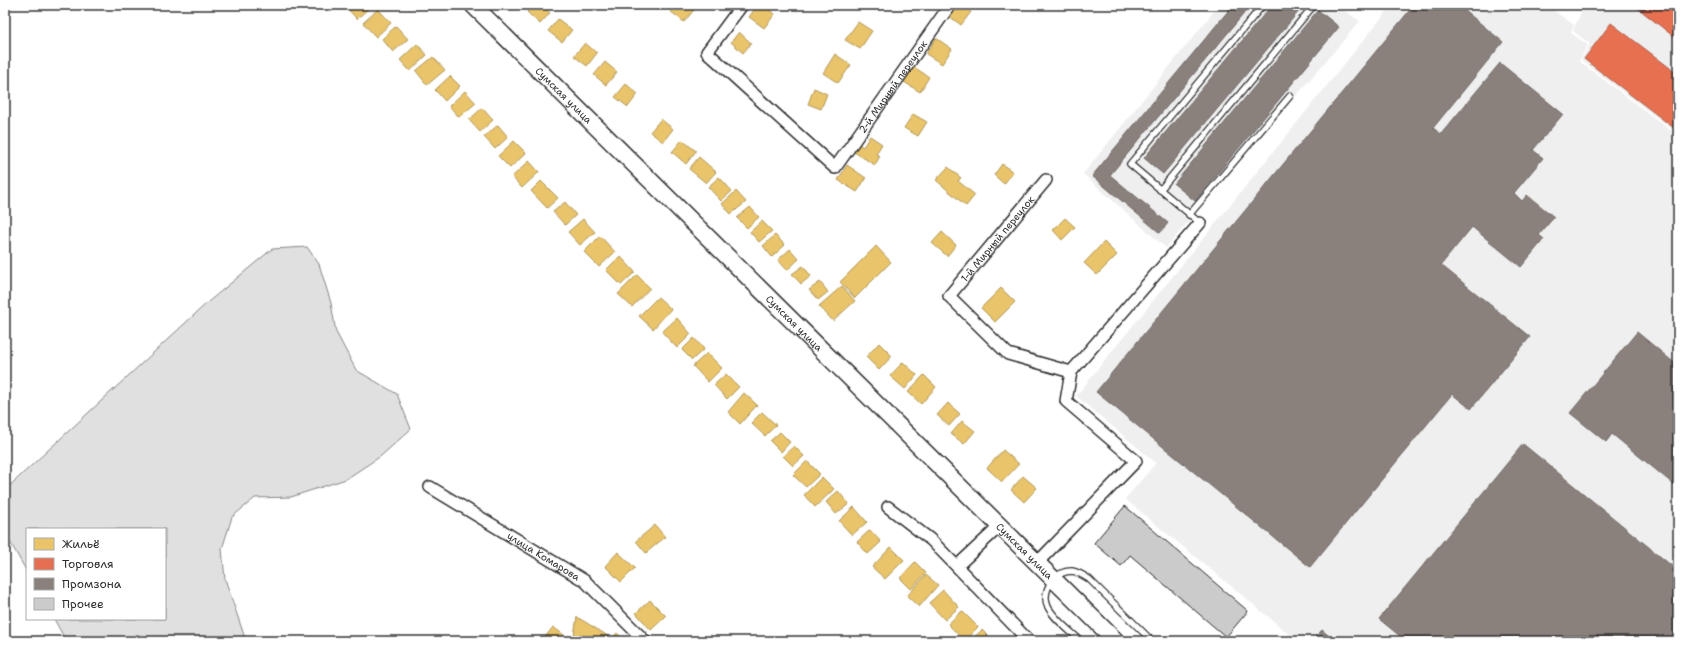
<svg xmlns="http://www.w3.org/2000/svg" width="1683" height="646" font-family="'Shantell Sans',sans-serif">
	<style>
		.built { fill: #efefef }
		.green { fill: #e0e0e0; stroke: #868686 }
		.homes { fill: #e9c46a; stroke: #b09657 }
		.shops { fill: #e76f51; stroke: #af5b46 }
		.industry { fill: #8a817c; stroke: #6e6764 }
		.building { fill: #cbcbcb; stroke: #2b2b2b }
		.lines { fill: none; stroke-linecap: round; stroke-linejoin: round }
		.lane-casing { stroke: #2b2b2b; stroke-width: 8 }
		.street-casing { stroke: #2b2b2b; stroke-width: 14 }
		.secondary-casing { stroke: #2b2b2b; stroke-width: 19 }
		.lane { stroke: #fff; stroke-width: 5.5 }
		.street { stroke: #fff; stroke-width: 11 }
		.secondary { stroke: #fff; stroke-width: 16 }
		.labels { text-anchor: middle; stroke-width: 4; stroke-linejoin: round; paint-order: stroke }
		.street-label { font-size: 10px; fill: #2b2b2b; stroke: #fff }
	</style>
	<rect width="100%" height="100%" fill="#fff"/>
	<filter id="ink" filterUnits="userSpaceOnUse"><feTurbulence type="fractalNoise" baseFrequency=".025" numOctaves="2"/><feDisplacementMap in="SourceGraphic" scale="8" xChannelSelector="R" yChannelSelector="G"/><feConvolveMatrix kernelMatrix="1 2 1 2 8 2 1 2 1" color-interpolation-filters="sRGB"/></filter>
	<g filter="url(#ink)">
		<path class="built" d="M 1219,5 L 1336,5 L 1360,21 L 1166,248 L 1083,174 Z
			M 1392,5 L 1546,5 L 1574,25 L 1571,33 L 1588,45 L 1579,61 L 1678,136 L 1678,641 L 1292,641 L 1294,638 L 1125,499 L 1156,463 L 1076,396 Z
			M 1584,5 L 1678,5 L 1678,134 L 1581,60 L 1590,44 L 1573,31 Z"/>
		<path class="green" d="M 307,247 L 319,264 L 331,303 L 336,332 L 356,370 L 397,394 L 411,429 L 381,456 L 346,479 L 291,497 L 255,498 L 232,517 L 222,549 L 225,579 L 246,641 L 66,641 L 54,619 L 165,619 L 165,529 L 27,529 L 27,572 L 5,533 L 5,490 L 208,302 L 272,249 Z"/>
		<path class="homes" d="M 344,5 L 372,5 L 357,19 Z
			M 533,5 L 541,5 L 550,13 L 540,24 L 527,12 Z
			M 675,5 L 698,5 L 684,22 L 670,11 Z
			M 758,5 L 763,5 L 775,14 L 764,28 L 749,17 Z
			M 957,5 L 962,5 L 971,12 L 961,25 L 949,16 Z
			M 378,9 L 391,23 L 376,37 L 363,23 Z
			M 558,19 L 572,30 L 562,42 L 548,31 Z
			M 858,22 L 872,31 L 860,49 L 845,40 Z
			M 396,26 L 408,39 L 393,52 L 382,39 Z
			M 739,32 L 751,43 L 743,53 L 731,42 Z
			M 936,38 L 952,49 L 942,64 L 926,54 Z
			M 585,43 L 597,53 L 587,66 L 574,56 Z
			M 417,44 L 427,55 L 410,71 L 400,60 Z
			M 835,54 L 851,65 L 838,83 L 823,73 Z
			M 433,57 L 445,70 L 427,85 L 416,71 Z
			M 605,62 L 617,72 L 606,85 L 594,75 Z
			M 914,67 L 929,77 L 920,92 L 904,82 Z
			M 450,76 L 460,86 L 445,101 L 435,90 Z
			M 626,84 L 638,94 L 628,107 L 615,97 Z
			M 814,88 L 827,94 L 821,109 L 808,104 Z
			M 465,91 L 476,103 L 459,117 L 449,106 Z
			M 482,108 L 493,120 L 480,132 L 469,120 Z
			M 913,114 L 927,122 L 918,136 L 904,128 Z
			M 661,119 L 673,129 L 663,142 L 650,132 Z
			M 498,125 L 508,137 L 495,149 L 484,137 Z
			M 870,136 L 882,144 L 876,154 L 880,156 L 875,165 L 854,152 L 859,144 L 863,147 Z
			M 682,140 L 696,151 L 686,164 L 672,152 Z
			M 514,141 L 526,153 L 510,168 L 498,156 Z
			M 699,157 L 716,172 L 706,183 L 689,169 Z
			M 529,161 L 539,172 L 522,188 L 512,177 Z
			M 1002,164 L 1013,172 L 1004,184 L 994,175 Z
			M 847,165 L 866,178 L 857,192 L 838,180 Z
			M 948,167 L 961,178 L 958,181 L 975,195 L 966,206 L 936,180 Z
			M 719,177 L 732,191 L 721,201 L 708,187 Z
			M 541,181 L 558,198 L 547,208 L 531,191 Z
			M 736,191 L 746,202 L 731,214 L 722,204 Z
			M 565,202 L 576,215 L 565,225 L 553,212 Z
			M 750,207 L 759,217 L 747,228 L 737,218 Z
			M 1065,218 L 1075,227 L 1062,240 L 1053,230 Z
			M 583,219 L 595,232 L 580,245 L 568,232 Z
			M 762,221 L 772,231 L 759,242 L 750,232 Z
			M 942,232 L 956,245 L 947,256 L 932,243 Z
			M 775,235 L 785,245 L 772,257 L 763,246 Z
			M 600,236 L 615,252 L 599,267 L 584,252 Z
			M 1104,242 L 1117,255 L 1097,275 L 1084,263 Z
			M 876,246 L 891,262 L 855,298 L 840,282 Z
			M 790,249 L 799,259 L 787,270 L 778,260 Z
			M 620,256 L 635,272 L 621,285 L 606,270 Z
			M 803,266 L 811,276 L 801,284 L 792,274 Z
			M 637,275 L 650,288 L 632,307 L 618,294 Z
			M 820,282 L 828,292 L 818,300 L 809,290 Z
			M 842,286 L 855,301 L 833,321 L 819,306 Z
			M 1001,288 L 1015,302 L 995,322 L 981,308 Z
			M 658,297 L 671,309 L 653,329 L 639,316 Z
			M 677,318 L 691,334 L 677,348 L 662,332 Z
			M 694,338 L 704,349 L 692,360 L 682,350 Z
			M 879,343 L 892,356 L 879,370 L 866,357 Z
			M 707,353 L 722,368 L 708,382 L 693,366 Z
			M 903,362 L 917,375 L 905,389 L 890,376 Z
			M 726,374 L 739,387 L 727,399 L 714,385 Z
			M 924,375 L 936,387 L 921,404 L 908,392 Z
			M 744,393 L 757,405 L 740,424 L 728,412 Z
			M 948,403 L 960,414 L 949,426 L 937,415 Z
			M 762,412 L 776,425 L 765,436 L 751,423 Z
			M 962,421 L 975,431 L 964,444 L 951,434 Z
			M 780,432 L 790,442 L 781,452 L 770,441 Z
			M 794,446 L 804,456 L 793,466 L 783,456 Z
			M 1003,450 L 1019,464 L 1002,482 L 987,468 Z
			M 807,461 L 820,474 L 806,487 L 793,475 Z
			M 1023,476 L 1037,488 L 1024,502 L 1011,490 Z
			M 822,477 L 834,489 L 815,507 L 804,495 Z
			M 838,491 L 849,504 L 836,514 L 826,502 Z
			M 854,507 L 867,522 L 852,535 L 839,521 Z
			M 655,525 L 665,537 L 646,553 L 636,541 Z
			M 870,530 L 881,542 L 868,554 L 857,542 Z
			M 891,547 L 904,560 L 885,579 L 872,567 Z
			M 618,552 L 635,568 L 621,582 L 605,566 Z
			M 915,562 L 926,573 L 911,589 L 900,578 Z
			M 926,575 L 938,585 L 919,607 L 907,596 Z
			M 943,590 L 959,607 L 945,620 L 929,603 Z
			M 650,600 L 666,616 L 651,630 L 636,613 Z
			M 962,611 L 978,627 L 964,641 L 948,624 Z
			M 577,617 L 608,636 L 602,641 L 579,641 L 574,635 Z
			M 553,627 L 564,635 L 559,641 L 542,641 Z
			M 982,630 L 992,640 L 970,641 Z
			M 617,633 L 625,641 L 610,641 Z"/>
		<path class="shops" d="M 1634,5 L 1678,5 L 1678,40 Z
			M 1611,23 L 1678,74 L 1678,131 L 1584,59 Z"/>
		<path class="industry" d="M 1233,5 L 1251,5 L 1110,175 L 1168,223 L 1160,233 L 1092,176 Z
			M 1272,5 L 1304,5 L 1163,174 L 1144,158 Z
			M 1414,5 L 1458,5 L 1503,42 L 1433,128 L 1441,134 L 1500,63 L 1563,114 L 1533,150 L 1543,158 L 1514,193 L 1522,201 L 1527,195 L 1554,217 L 1539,235 L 1544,239 L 1521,267 L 1472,227 L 1441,265 L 1530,337 L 1471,409 L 1452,394 L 1310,567 L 1096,392 Z
			M 1318,10 L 1339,27 L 1195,201 L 1174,184 Z
			M 1637,332 L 1678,366 L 1678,488 L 1612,434 L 1606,442 L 1570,413 Z
			M 1523,444 L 1678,571 L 1678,641 L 1406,641 L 1379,619 Z
			M 1322,630 L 1335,641 L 1312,641 Z"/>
		<path class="building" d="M 1125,506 L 1248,611 L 1226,637 L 1130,555 L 1121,566 L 1094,543 Z"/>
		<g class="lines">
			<defs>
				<path id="lane" d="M 1160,190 L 1314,5
					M 1189,215 L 1290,96
					M 1200,223 L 1130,164 L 1263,5
					M 1081,641 C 1070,631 1055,620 1048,607 C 1041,591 1054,571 1072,571 C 1078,572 1083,575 1089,579 L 1152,641"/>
				<g id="street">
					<path id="s1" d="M 742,5 L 707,52 L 835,168 L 950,5"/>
					<path d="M 1071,372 L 1200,223"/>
					<path id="s2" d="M 430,487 L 585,581 L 645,641"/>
					<path d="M 888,507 L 931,540 L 1029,641"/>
					<path id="s3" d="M 1037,563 L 1136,461 L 1066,401 L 1071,372 L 1008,354 L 949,296 L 1046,180"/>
					<path d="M 957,566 L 1000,526"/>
				</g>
				<g id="secondary">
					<path id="s4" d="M 473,5 L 1116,641"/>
				</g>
			</defs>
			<use href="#lane" class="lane-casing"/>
			<use href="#street" class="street-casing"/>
			<use href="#secondary" class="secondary-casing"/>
			<use href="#lane" class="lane"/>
			<use href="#street" class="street"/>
			<use href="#secondary" class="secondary"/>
		</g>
	</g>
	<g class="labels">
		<g class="street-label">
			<text dy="4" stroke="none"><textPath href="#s1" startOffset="331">2-й Мирный переулок</textPath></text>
			<text dy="4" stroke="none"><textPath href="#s4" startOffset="128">Сумская улица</textPath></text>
			<text dy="4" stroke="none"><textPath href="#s3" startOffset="487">1-й Мирный переулок</textPath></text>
			<text dy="4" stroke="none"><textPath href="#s4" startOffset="452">Сумская улица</textPath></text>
			<text dy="4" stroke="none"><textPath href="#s4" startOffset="776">Сумская улица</textPath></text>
			<text dy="4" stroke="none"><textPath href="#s2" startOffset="133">улица Комарова</textPath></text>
		</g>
	</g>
	<rect width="1683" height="646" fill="none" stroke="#fff" stroke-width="20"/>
	<rect x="10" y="10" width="1663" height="626" fill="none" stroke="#2b2b2b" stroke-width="1.5" filter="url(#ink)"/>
	<rect x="26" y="528" width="140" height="92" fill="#ffffff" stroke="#aaaaaa"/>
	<rect x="34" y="538" width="20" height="12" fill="#e9c46a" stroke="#aaaaaa"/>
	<text x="62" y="548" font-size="12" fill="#2b2b2b">Жильё</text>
	<rect x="34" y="558" width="20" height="12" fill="#e76f51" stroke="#aaaaaa"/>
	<text x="62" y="568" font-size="12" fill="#2b2b2b">Торговля</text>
	<rect x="34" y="578" width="20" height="12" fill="#8a817c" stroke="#aaaaaa"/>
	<text x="62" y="588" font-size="12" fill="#2b2b2b">Промзона</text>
	<rect x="34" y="598" width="20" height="12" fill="#cbcbcb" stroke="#aaaaaa"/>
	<text x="62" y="608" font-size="12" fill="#2b2b2b">Прочее</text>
</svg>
